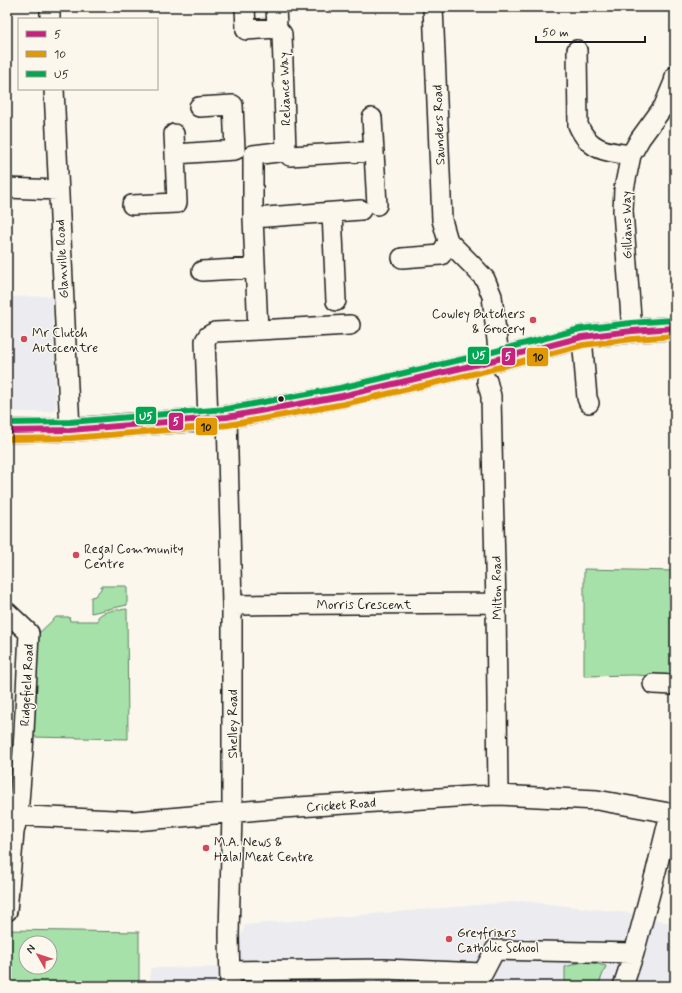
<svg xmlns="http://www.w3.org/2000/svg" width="682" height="993" font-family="Mynerve,sans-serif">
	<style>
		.built { fill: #ececf0 }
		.green { fill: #a5e1a8; stroke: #607e62; fill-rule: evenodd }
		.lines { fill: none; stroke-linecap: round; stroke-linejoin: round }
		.minor-casing { stroke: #1c1c1c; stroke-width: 22 }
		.major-casing { stroke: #1c1c1c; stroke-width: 25 }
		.minor { stroke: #fbf7ec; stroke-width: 19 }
		.major { stroke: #fae181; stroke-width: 22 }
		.bus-1-casing { stroke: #fbf7ec; stroke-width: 9 }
		.bus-2-casing { stroke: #fbf7ec; stroke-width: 9 }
		.bus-3-casing { stroke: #fbf7ec; stroke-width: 9 }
		.bus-1 { stroke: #c4227d; stroke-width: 6 }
		.bus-2 { stroke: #e19803; stroke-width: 6 }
		.bus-3 { stroke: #00a651; stroke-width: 6 }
		.poi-dot { fill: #d1495b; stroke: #fbf7ec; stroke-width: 1.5 }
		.bus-dot { fill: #1c1c1c; stroke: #fbf7ec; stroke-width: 1.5 }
		.labels { text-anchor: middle; stroke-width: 3; stroke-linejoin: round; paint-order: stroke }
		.street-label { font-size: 13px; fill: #1c1c1c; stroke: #fbf7ec }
		.poi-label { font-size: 13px; fill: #1c1c1c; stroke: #fbf7ec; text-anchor: start }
		.line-badge { stroke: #fbf7ec; stroke-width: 1.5 }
		.badge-label { font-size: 11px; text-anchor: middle; font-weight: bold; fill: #fff }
		.pale-badge-label { font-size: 11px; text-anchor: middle; font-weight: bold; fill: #111 }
	</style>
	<rect width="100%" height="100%" fill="#fbf7ec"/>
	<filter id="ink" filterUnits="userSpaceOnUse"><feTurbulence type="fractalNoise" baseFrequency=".025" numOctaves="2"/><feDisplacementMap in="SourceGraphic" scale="8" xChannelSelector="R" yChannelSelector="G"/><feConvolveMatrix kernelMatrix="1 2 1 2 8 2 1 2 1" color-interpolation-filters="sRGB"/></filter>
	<g filter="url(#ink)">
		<path class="built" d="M 52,296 L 56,403 L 56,408 L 53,411 L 48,412 L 7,412 L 7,297 Z
			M 523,901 L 629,913 L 675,924 L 675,986 L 150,986 L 150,968 L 223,967 L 224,934 L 243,933 L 244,925 Z"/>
		<path class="green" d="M 584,569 L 675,571 L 675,677 L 634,675 L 584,676 Z
			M 101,586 L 127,586 L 127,605 L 91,613 L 91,597 L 95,596 L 101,589 Z
			M 127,609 L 128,739 L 31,737 L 37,635 L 56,617 L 69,617 L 70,621 L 98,621 L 98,617 C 104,610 118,610 127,609 Z
			M 7,930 L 139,932 L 139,986 L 7,986 ZM 26,943 L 50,943 L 50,967 L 26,967 Z
			M 585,961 L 606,966 L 598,986 L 565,986 L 565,967 Z
			M 265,973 L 264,986 L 236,986 C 241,973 253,975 265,973 Z
			M 401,980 L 455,980 L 455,986 L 401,986 Z"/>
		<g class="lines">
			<defs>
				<path id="minor" d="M 50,7 L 50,19
					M 245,7 L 246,30 L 277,28
					M 276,7 L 277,28 L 282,34 L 286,151
					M 433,7 L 442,220 L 448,241 L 471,264 L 485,279 L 492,296 L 499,358
					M 577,50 L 578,125 C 589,150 605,152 631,155
					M 54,89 L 70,430
					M 372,118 L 377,205
					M 174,134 L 175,154
					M 7,188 L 58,190
					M 132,205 L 177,203 L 175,154 L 235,150 L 233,105 L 199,107
					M 332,213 L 336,301
					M 253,218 L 361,210
					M 402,258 L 441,255 L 448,241
					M 202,271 L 255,268
					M 258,330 L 350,325
					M 632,331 L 623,211 L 624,189 L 631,155 L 640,139 L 664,106 L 674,82 L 675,76
					M 582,337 L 587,398 L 589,403
					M 487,381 L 491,396 L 493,488 L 496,603 L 498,795
					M 227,417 L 232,605 L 232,813 L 229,935 L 230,986
					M 208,419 L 205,341 L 208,336 L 215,332 L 258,330 L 253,218 L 253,155 L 286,151 L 290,156 L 374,151
					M 232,605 L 496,603
					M 7,612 L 29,633 L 23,751 L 18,815 L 14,832 L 7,911
					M 653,684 L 675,685
					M 7,815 L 135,821 L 282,808 L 471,796 L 498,795 L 597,800 L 675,814
					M 230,971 L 384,969 L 483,973 L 495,950 L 634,953 L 656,871 L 670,814
					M 623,986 L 634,953"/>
				<path id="major" d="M 7,431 L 70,430 L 127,425 L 208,419 L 227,417 L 342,396 L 483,363 L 582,337 L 632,331 L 675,328"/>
			</defs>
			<use href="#minor" class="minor-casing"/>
			<use href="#major" class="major-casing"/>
			<use href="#minor" class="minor"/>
			<use href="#major" class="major"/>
			<defs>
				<path id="bus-1" d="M 7,431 L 70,430 L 227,417 L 342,396 L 483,363 L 582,337 L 632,331 L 675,328"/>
				<path id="bus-2" d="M 7,439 L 71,438 L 228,425 L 344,404 L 485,371 L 583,345 L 633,339 L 675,336"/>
				<path id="bus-3" d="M 7,423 L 70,422 L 226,409 L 340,388 L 481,355 L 580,329 L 631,323 L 674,320"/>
			</defs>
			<use href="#bus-1" class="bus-1-casing"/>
			<use href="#bus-2" class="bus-2-casing"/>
			<use href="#bus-3" class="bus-3-casing"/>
			<use href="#bus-1" class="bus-1"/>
			<use href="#bus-2" class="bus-2"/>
			<use href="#bus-3" class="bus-3"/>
		</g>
	</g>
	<g class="poi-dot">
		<circle cx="533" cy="320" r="4"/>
		<circle cx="24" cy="339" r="4"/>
		<circle cx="76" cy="555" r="4"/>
		<circle cx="206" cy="848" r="4"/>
		<circle cx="449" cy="939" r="4"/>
	</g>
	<circle class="bus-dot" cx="281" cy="399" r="3.5"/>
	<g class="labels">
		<g class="street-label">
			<text transform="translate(284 89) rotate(-92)" y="5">Reliance Way</text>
			<text transform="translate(438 125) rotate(-92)" y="5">Saunders Road</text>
			<text transform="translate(626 225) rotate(-91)" y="5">Gillians Way</text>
			<text transform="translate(61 259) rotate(-93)" y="5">Glanville Road</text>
			<text transform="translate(496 588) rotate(-91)" y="5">Milton Road</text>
			<text x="364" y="609">Morris Crescent</text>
			<text transform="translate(26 685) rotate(-87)" y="5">Ridgefield Road</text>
			<text transform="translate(232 724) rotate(-90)" y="5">Shelley Road</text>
			<text transform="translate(341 804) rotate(-4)" y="5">Cricket Road</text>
		</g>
		<g class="poi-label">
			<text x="525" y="318" text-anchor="end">Cowley Butchers<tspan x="525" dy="15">&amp; Grocery</tspan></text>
			<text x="32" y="337">Mr Clutch<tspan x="32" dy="15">Autocentre</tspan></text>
			<text x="84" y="553">Regal Community<tspan x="84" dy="15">Centre</tspan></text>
			<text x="214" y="846">M.A. News &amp;<tspan x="214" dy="15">Halal Meat Centre</tspan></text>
			<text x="457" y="937">Greyfriars<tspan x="457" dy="15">Catholic School</tspan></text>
		</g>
	</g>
	<g class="line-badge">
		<rect x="467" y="346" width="23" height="19" rx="4" fill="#00a651"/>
		<rect x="501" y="347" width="15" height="19" rx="4" fill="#c4227d"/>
		<rect x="526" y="347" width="23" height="20" rx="4" fill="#e19803"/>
		<rect x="135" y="406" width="22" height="19" rx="4" fill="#00a651"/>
		<rect x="168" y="412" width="16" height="19" rx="4" fill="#c4227d"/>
		<rect x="195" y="417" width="23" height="19" rx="4" fill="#e19803"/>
	</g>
	<g class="badge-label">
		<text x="479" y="359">U5</text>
		<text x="508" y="360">5</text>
		<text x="146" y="420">U5</text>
		<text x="176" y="425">5</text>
	</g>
	<g class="pale-badge-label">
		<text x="538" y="361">10</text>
		<text x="206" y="431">10</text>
	</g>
	<rect width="682" height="993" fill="none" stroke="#fbf7ec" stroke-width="24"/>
	<rect x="12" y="12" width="658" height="969" fill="none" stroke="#1c1c1c" stroke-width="1.5" filter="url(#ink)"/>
	<rect x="18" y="18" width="140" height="72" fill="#fbf7ec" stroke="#a29f99"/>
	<rect x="26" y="31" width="20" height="6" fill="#c4227d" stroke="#a29f99"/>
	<text x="54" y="38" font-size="12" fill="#1c1c1c">5</text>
	<rect x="26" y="51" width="20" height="6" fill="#e19803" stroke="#a29f99"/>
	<text x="54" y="58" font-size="12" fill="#1c1c1c">10</text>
	<rect x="26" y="71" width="20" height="6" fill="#00a651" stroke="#a29f99"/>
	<text x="54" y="78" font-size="12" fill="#1c1c1c">U5</text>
	<g transform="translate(38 955) rotate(309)"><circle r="19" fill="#fbf7ec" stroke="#a29f99"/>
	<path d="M0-3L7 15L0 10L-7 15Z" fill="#d1495b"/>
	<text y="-6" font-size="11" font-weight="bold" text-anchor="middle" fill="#1c1c1c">N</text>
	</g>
	<path d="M536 36v6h109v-6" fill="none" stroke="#1c1c1c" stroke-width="2"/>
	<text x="542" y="36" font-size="12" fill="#1c1c1c" stroke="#fbf7ec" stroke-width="3" paint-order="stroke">50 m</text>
</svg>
